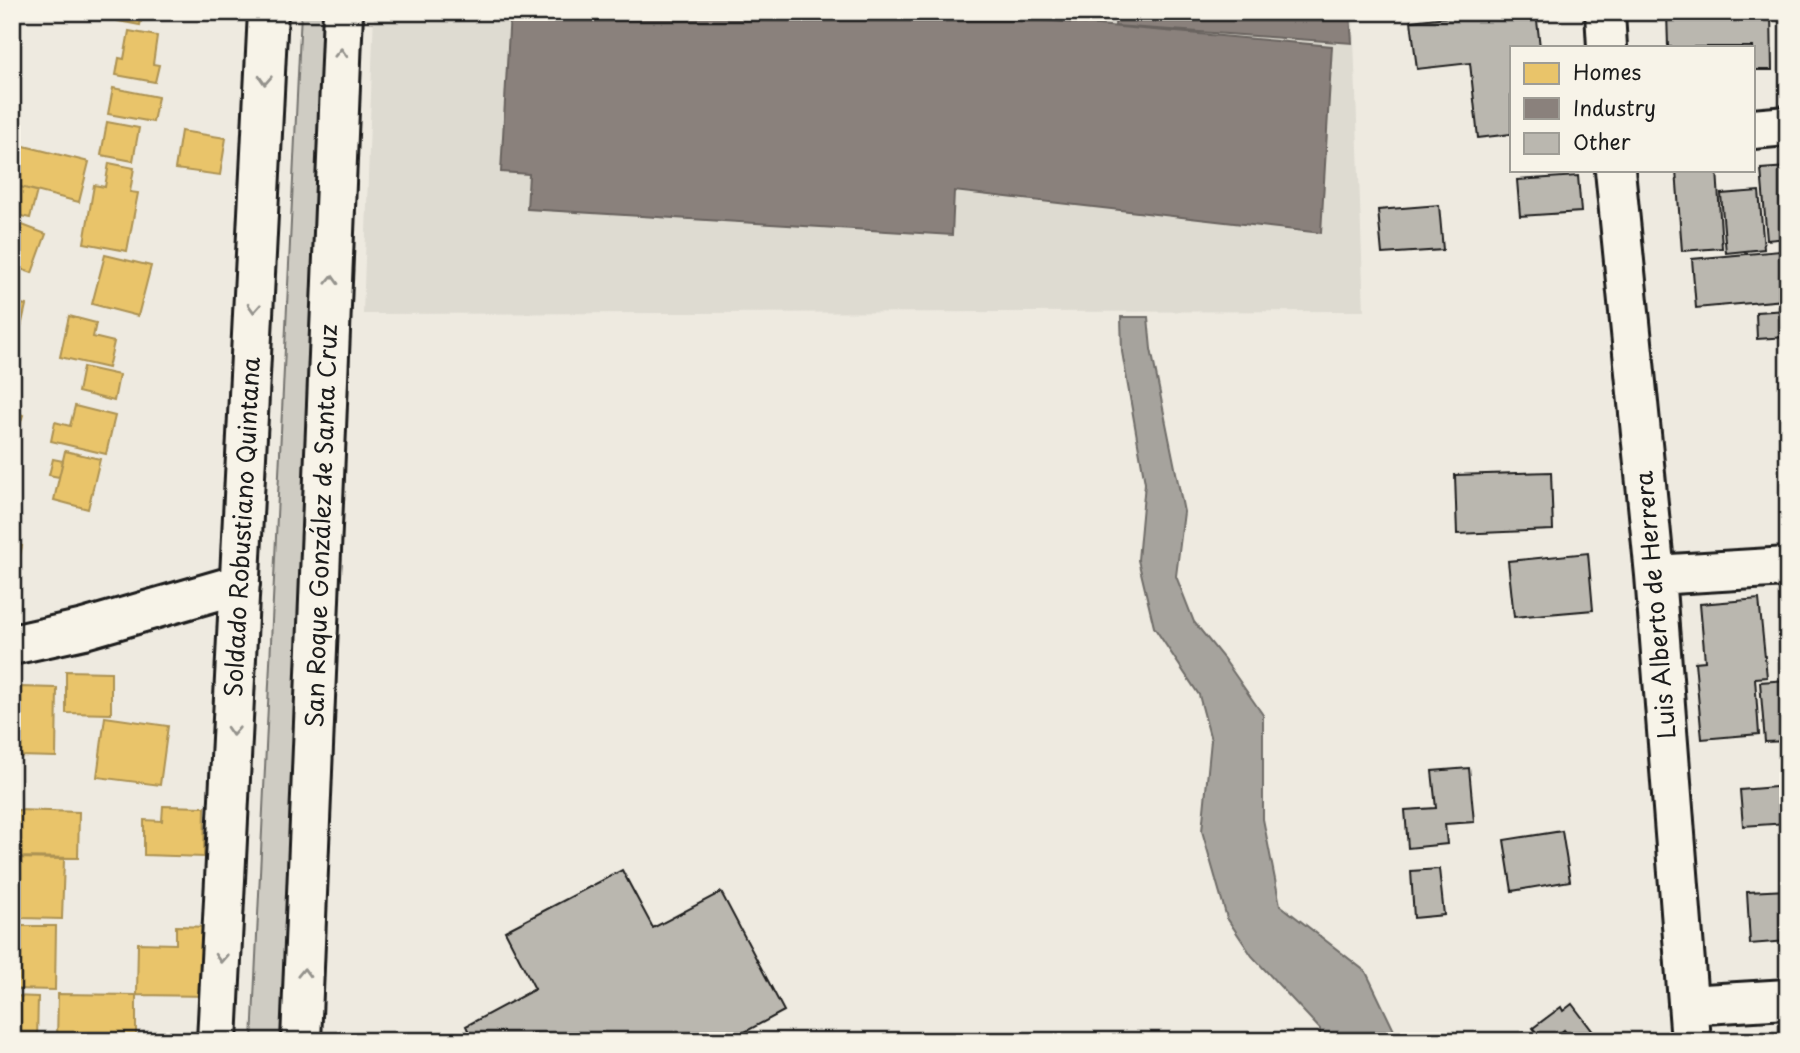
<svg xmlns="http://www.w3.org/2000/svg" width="1800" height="1053" font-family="'Playpen Sans',sans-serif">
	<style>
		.built { fill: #dedbd1 }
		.green { fill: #cfccc3; stroke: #767470; stroke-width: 2 }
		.water { fill: #a6a39d; stroke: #6f6d69; stroke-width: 2 }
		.homes { fill: #e9c46a; stroke: #ac9253; stroke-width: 2 }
		.industry { fill: #8a817c; stroke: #69635f; stroke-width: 2 }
		.building { fill: #bab7af; stroke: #1c1c1c; stroke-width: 2 }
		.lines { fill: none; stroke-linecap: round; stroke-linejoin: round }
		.minor-casing { stroke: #1c1c1c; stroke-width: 44 }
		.minor { stroke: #f7f3e8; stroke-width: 38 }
		.oneway { stroke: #94928c }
		.labels { text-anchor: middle; stroke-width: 7; stroke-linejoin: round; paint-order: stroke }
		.street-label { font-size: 24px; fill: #1c1c1c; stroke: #f7f3e8 }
	</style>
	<rect width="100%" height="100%" fill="#eeeae0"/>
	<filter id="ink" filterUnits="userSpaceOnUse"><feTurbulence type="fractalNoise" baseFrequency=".0143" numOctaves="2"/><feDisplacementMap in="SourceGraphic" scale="14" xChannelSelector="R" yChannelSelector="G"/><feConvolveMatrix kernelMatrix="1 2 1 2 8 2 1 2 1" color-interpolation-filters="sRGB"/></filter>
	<g filter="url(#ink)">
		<path class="built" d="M 374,12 L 1353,12 L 1364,311 L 363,314 Z"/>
		<path class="green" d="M 301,12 L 330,12 L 288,1041 L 252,1041 Z"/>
		<path class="water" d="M 1121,317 L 1148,317 L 1151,349 L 1184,512 L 1176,576 L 1194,622 L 1224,659 L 1263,715 L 1263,819 L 1280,905 L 1366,972 L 1399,1041 L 1320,1041 L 1320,1029 L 1252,956 L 1227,918 L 1202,831 L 1211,740 L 1199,695 L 1154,627 L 1138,560 L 1145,483 L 1122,352 Z"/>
		<path class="homes" d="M 120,12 L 143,12 L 140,25 L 118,21 Z
			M 129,31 L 157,36 L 153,64 L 159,65 L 155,82 L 116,75 L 119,58 L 124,59 Z
			M 113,88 L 158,97 L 153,122 L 108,114 Z
			M 107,122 L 139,128 L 133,161 L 101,155 Z
			M 181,131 L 226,138 L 220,175 L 175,169 Z
			M 16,144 L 89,162 L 79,202 L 12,185 Z
			M 109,163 L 134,168 L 130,192 L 138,193 L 127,251 L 84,243 L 94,185 L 105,187 Z
			M 12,185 L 37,191 L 30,218 L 12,214 Z
			M 12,221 L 46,234 L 32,273 L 12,266 Z
			M 105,255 L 151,266 L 138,316 L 92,304 Z
			M 12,302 L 26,305 L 19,336 L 12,335 Z
			M 69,316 L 96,323 L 93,337 L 114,342 L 108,368 L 60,357 Z
			M 83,367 L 119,375 L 114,401 L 78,392 Z
			M 75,406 L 115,416 L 106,454 L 51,441 L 55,422 L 70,426 Z
			M 12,411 L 23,415 L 12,447 Z
			M 65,451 L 100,459 L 88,509 L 54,500 Z
			M 53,459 L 63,461 L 59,477 L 49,475 Z
			M 12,543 L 22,546 L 12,589 Z
			M 66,671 L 111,672 L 111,714 L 66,713 Z
			M 20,687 L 57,688 L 56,757 L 18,756 Z
			M 105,717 L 168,726 L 160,785 L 97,777 Z
			M 163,806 L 205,807 L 204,857 L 144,855 L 144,820 L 162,821 Z
			M 17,810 L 79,812 L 78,858 L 16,857 Z
			M 14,858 L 64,859 L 62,919 L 21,918 L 21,896 L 14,896 Z
			M 12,926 L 56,926 L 55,990 L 12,989 Z
			M 176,926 L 210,927 L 209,996 L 137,995 L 138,943 L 176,944 Z
			M 58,994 L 136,995 L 136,1041 L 57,1041 Z
			M 12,996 L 38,997 L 37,1041 L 12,1041 Z"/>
		<path class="industry" d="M 510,12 L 953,12 L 1332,46 L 1321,233 L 954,191 L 952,235 L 527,209 L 529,174 L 501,172 Z
			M 1116,12 L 1350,12 L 1352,43 L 1115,26 Z"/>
		<path class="building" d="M 1493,12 L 1536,12 L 1540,47 L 1511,47 L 1511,134 L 1478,138 L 1470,63 L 1417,69 L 1411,21 Z
			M 1667,12 L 1771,12 L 1772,70 L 1753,70 L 1753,47 L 1668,47 Z
			M 1788,167 L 1788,238 L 1767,240 L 1761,169 Z
			M 1676,170 L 1717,170 L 1722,248 L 1682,251 Z
			M 1578,176 L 1581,212 L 1520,216 L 1517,180 Z
			M 1759,191 L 1764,249 L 1726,253 L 1721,194 Z
			M 1439,205 L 1443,250 L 1382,254 L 1378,210 Z
			M 1780,251 L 1784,300 L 1696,308 L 1692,259 Z
			M 1788,310 L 1788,337 L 1757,339 L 1756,312 Z
			M 1551,472 L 1553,530 L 1457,534 L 1455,475 Z
			M 1588,553 L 1593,610 L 1514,617 L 1508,561 Z
			M 1759,599 L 1767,677 L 1755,678 L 1759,734 L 1702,739 L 1695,662 L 1705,661 L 1700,604 Z
			M 1788,680 L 1788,741 L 1765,742 L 1760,682 Z
			M 1469,768 L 1474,822 L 1445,824 L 1447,844 L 1408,848 L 1405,810 L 1436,808 L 1432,771 Z
			M 1788,786 L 1788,823 L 1743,826 L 1740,790 Z
			M 1562,831 L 1570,881 L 1512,891 L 1504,840 Z
			M 1439,869 L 1444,915 L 1414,918 L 1411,871 Z
			M 622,870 L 653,928 L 721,892 L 784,1011 L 728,1041 L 473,1041 L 466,1026 L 535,989 L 505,931 Z
			M 1788,890 L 1788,941 L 1750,944 L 1747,892 Z
			M 1572,1004 L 1600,1041 L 1573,1041 L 1564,1030 L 1550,1041 L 1543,1041 L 1533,1028 L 1561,1007 L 1563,1011 Z"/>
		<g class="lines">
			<defs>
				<path id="minor" d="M 1605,12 L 1607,47
					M 1753,129 L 1788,126
					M 1615,170 L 1655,575 L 1691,1041
					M 1655,575 L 1788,567
					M 12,645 L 84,629 L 240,584
					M 1688,1005 L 1788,999
					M 217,1041 L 268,12
					M 301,1041 L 343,12"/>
			</defs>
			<use href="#minor" class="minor-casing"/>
			<use href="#minor" class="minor"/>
		</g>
		<defs><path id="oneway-chevron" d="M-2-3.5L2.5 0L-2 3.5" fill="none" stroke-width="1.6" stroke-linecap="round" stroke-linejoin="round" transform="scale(1.75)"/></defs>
		<g class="oneway">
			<use href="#oneway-chevron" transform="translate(341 53) rotate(-88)"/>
			<use href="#oneway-chevron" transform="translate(265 80) rotate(93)"/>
			<use href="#oneway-chevron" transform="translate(332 280) rotate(-88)"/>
			<use href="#oneway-chevron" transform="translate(254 308) rotate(93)"/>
			<use href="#oneway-chevron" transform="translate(233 731) rotate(93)"/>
			<use href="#oneway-chevron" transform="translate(221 958) rotate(93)"/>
			<use href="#oneway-chevron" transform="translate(304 973) rotate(-88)"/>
		</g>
	</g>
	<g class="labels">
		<g class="street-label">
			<text transform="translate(322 526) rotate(-88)" y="8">San Roque González de Santa Cruz</text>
			<text transform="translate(243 527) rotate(-87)" y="8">Soldado Robustiano Quintana</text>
			<text transform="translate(1656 605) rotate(-95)" y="8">Luis Alberto de Herrera</text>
		</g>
	</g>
	<rect width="1800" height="1053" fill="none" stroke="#f7f3e8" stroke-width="42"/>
	<rect x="21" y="21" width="1758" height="1011" fill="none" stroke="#1c1c1c" stroke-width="2.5" filter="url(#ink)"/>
	<rect x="1510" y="46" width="245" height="126" fill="#f7f3e8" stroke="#9f9d96" stroke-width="2"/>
	<rect x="1524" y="63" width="35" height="21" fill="#e9c46a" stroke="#9f9d96" stroke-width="2"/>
	<text x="1573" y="80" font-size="21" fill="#1c1c1c">Homes</text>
	<rect x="1524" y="98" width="35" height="21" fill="#8a817c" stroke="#9f9d96" stroke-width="2"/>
	<text x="1573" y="116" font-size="21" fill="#1c1c1c">Industry</text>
	<rect x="1524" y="133" width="35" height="21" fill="#bab7af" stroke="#9f9d96" stroke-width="2"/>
	<text x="1573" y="150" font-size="21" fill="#1c1c1c">Other</text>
</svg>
